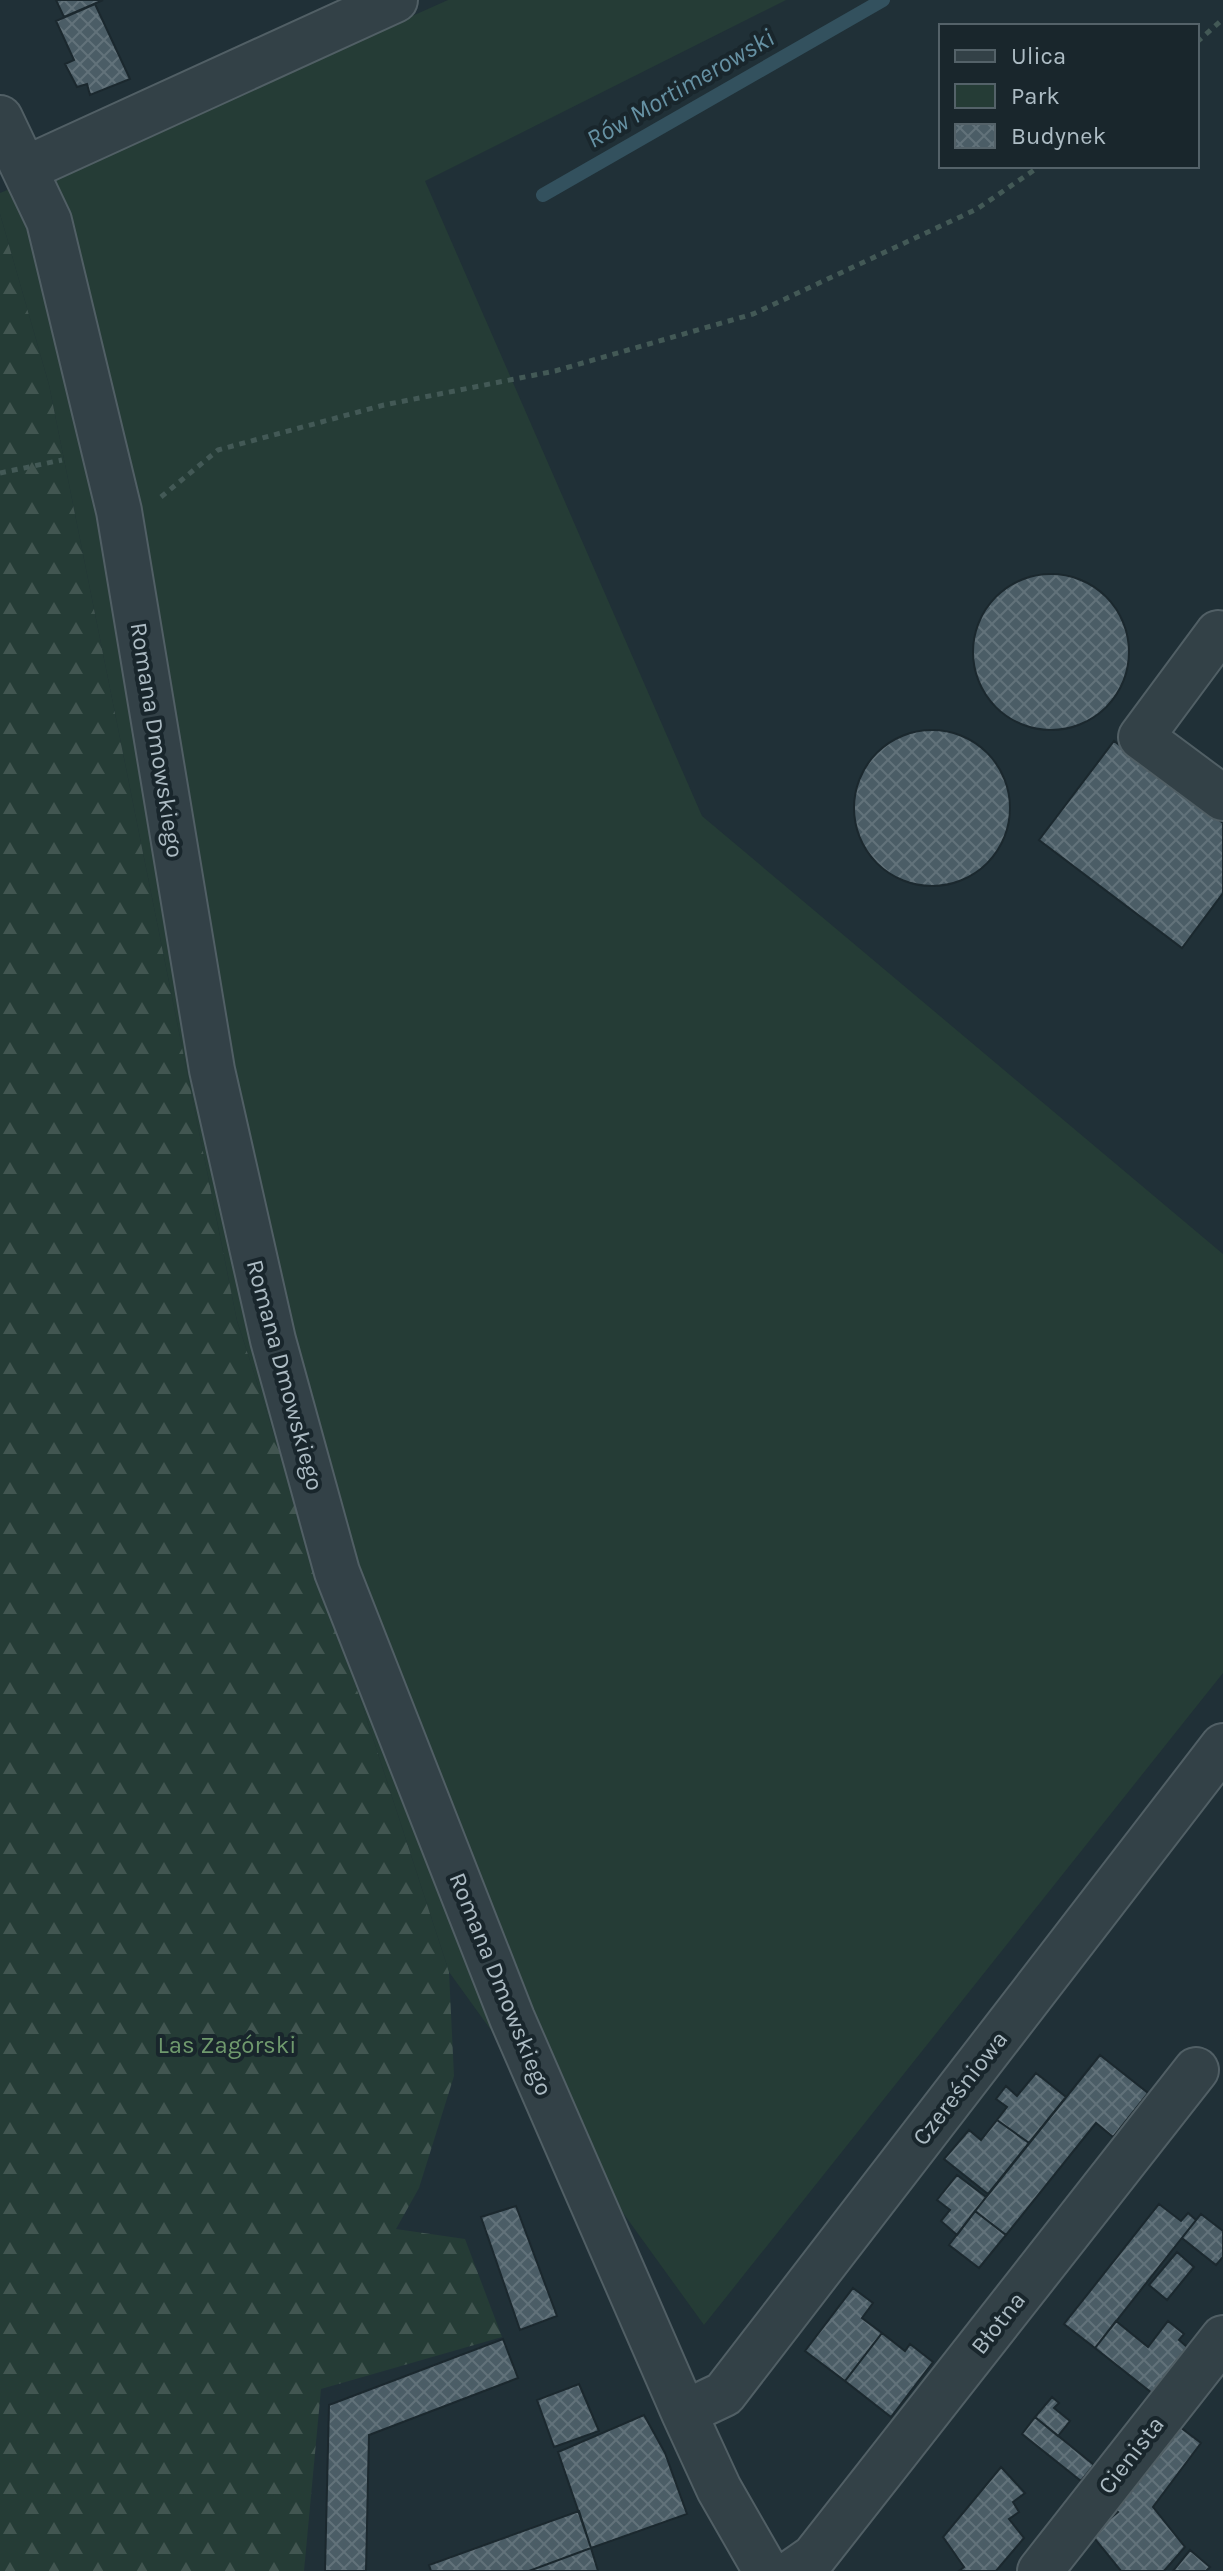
<svg xmlns="http://www.w3.org/2000/svg" width="1223" height="2571" font-family="Karla,sans-serif">
	<style>
		.green { fill: #253c36 }
		.forest { fill: url(#forest-firs) }
		.lines { fill: none; stroke-linecap: round; stroke-linejoin: round }
		.stream { stroke: #33515e; stroke-width: 14 }
		.building { fill: url(#building-cross-hatch); stroke: #1b282e; stroke-width: 2 }
		.minor-casing { stroke: #515f65; stroke-width: 48 }
		.path { stroke: #435956; stroke-width: 5; stroke-dasharray: 6 6; stroke-linecap: butt }
		.minor { stroke: #334147; stroke-width: 44 }
		.labels { text-anchor: middle; stroke-width: 8; stroke-linejoin: round; paint-order: stroke }
		.street-label { font-size: 24px; fill: #adbcc4; stroke: #19262c }
		.park-label { font-size: 24px; fill: #6f996d; stroke: #19262c }
		.water-label { font-size: 26px; font-style: italic; fill: #6691a3; stroke: #19262c }
	</style>
	<defs>
		<pattern id="forest-firs" width="22" height="20" patternUnits="userSpaceOnUse" patternTransform="scale(2)"><rect width="22" height="20" fill="#253c36"/><path d="M5 1l3.5 6h-7zM16 11l3.5 6h-7z" fill="#425651"/></pattern>
		<pattern id="building-cross-hatch" width="8" height="8" patternUnits="userSpaceOnUse" patternTransform="scale(2)"><rect width="8" height="8" fill="#4b5d66"/><path d="M0 0l8 8M0 8l8-8" fill="none" stroke="#62727a"/></pattern>
	</defs>
	<rect width="100%" height="100%" fill="#203037"/>
	<path class="green" d="M 448,0 L 786,0 L 425,181 L 702,816 L 1223,1254 L 1223,1673 L 704,2325 L 449,1972 L 237,1321 L 49,385 L 0,214 L 0,193 L 264,82 Z"/>
	<path class="forest" d="M 0,214 L 49,385 L 237,1321 L 449,1972 L 454,2076 L 419,2188 L 396,2229 L 465,2239 L 502,2337 L 321,2389 L 304,2571 L 0,2571 Z"/>
	<g class="lines">
		<path class="stream" d="M 543,195 L 883,0"/>
	</g>
	<path class="building" d="M 56,0 L 103,0 L 64,17 Z
		M 95,4 L 130,79 L 90,95 L 87,84 L 77,87 L 65,64 L 74,60 L 56,21 Z
		M973 652a78 78 0 1 1 156 0a78 78 0 1 1-156 0Z
		M854 808a78 78 0 1 1 156 0a78 78 0 1 1-156 0Z
		M 1114,741 L 1223,823 L 1223,893 L 1182,948 L 1039,840 Z
		M 1100,2055 L 1148,2093 L 1113,2137 L 1096,2123 L 1006,2235 L 975,2211 Z
		M 1036,2073 L 1066,2097 L 1029,2143 L 997,2120 L 1007,2107 L 996,2099 L 1006,2086 L 1017,2096 Z
		M 997,2120 L 1029,2143 L 988,2194 L 944,2159 L 969,2130 L 981,2140 Z
		M 957,2175 L 986,2197 L 957,2235 L 941,2221 L 950,2210 L 937,2200 Z
		M 1159,2204 L 1181,2221 L 1188,2213 L 1196,2220 L 1095,2348 L 1064,2324 Z
		M 516,2206 L 557,2316 L 520,2330 L 481,2217 Z
		M 975,2211 L 1006,2235 L 979,2268 L 949,2245 Z
		M 1201,2214 L 1223,2231 L 1223,2257 L 1216,2265 L 1182,2238 Z
		M 1177,2252 L 1194,2267 L 1167,2300 L 1149,2285 Z
		M 853,2288 L 873,2303 L 862,2318 L 882,2333 L 845,2381 L 805,2351 Z
		M 1116,2321 L 1148,2347 L 1168,2321 L 1184,2334 L 1179,2340 L 1187,2347 L 1152,2393 L 1095,2348 Z
		M 882,2333 L 905,2351 L 910,2344 L 933,2362 L 891,2417 L 845,2381 Z
		M 503,2339 L 518,2378 L 369,2435 L 366,2571 L 325,2571 L 329,2405 Z
		M 579,2384 L 599,2431 L 554,2447 L 537,2400 Z
		M 1052,2397 L 1059,2403 L 1054,2408 L 1070,2421 L 1058,2436 L 1035,2417 Z
		M 644,2415 L 665,2453 L 687,2514 L 591,2548 L 558,2452 Z
		M 1035,2417 L 1094,2465 L 1081,2481 L 1022,2434 Z
		M 1176,2424 L 1201,2443 L 1153,2507 L 1185,2547 L 1164,2571 L 1121,2571 L 1091,2534 L 1118,2512 L 1112,2507 Z
		M 1001,2467 L 1025,2493 L 1013,2502 L 1019,2512 L 1009,2519 L 1024,2538 L 996,2571 L 959,2571 L 964,2567 L 943,2537 Z
		M 579,2511 L 591,2548 L 529,2571 L 431,2571 L 429,2565 Z
		M 591,2548 L 598,2571 L 529,2571 Z
		M 1190,2550 L 1210,2567 L 1206,2571 L 1173,2571 Z"/>
	<g class="lines">
		<defs>
			<path id="minor" d="M 0,118 L 49,221 L 119,511 L 212,1070 L 273,1340 L 337,1572 L 512,2018 L 684,2413 L 719,2489 L 766,2571
				M 25,169 L 395,0
				M 1223,637 L 1218,633 L 1141,737 L 1223,798
				M 684,2413 L 724,2394 L 1223,1746
				M 794,2571 L 814,2557 L 1196,2070
				M 1040,2571 L 1223,2338"/>
		</defs>
		<use href="#minor" class="minor-casing"/>
		<path class="path" d="M 1197,42 L 1223,19
			M 0,473 L 62,460
			M 161,497 L 218,450 L 384,405 L 555,371 L 753,314 L 977,209 L 1040,166"/>
		<use href="#minor" class="minor"/>
	</g>
	<g class="labels">
		<g class="street-label">
			<text transform="translate(157 740) rotate(81)" y="8">Romana Dmowskiego</text>
			<text transform="translate(285 1375) rotate(75)" y="8">Romana Dmowskiego</text>
			<text transform="translate(501 1984) rotate(68)" y="8">Romana Dmowskiego</text>
			<text transform="translate(960 2088) rotate(-52)" y="8">Czereśniowa</text>
			<text transform="translate(998 2323) rotate(-52)" y="8">Błotna</text>
			<text transform="translate(1131 2455) rotate(-52)" y="8">Cienista</text>
		</g>
		<g class="park-label">
			<text x="227" y="2053">Las Zagórski</text>
		</g>
		<g class="water-label">
			<text transform="translate(680 88) rotate(-30)" y="9">Rów Mortimerowski</text>
		</g>
	</g>
	<rect x="939" y="24" width="260" height="144" fill="#19262c" stroke="#546269" stroke-width="2"/>
	<rect x="955" y="50" width="40" height="12" fill="#334147" stroke="#546269" stroke-width="2"/>
	<text x="1011" y="64" font-size="24" fill="#adbcc4">Ulica</text>
	<rect x="955" y="84" width="40" height="24" fill="#253c36" stroke="#546269" stroke-width="2"/>
	<text x="1011" y="104" font-size="24" fill="#adbcc4">Park</text>
	<rect x="955" y="124" width="40" height="24" fill="url(#building-cross-hatch)" stroke="#546269" stroke-width="2"/>
	<text x="1011" y="144" font-size="24" fill="#adbcc4">Budynek</text>
</svg>
